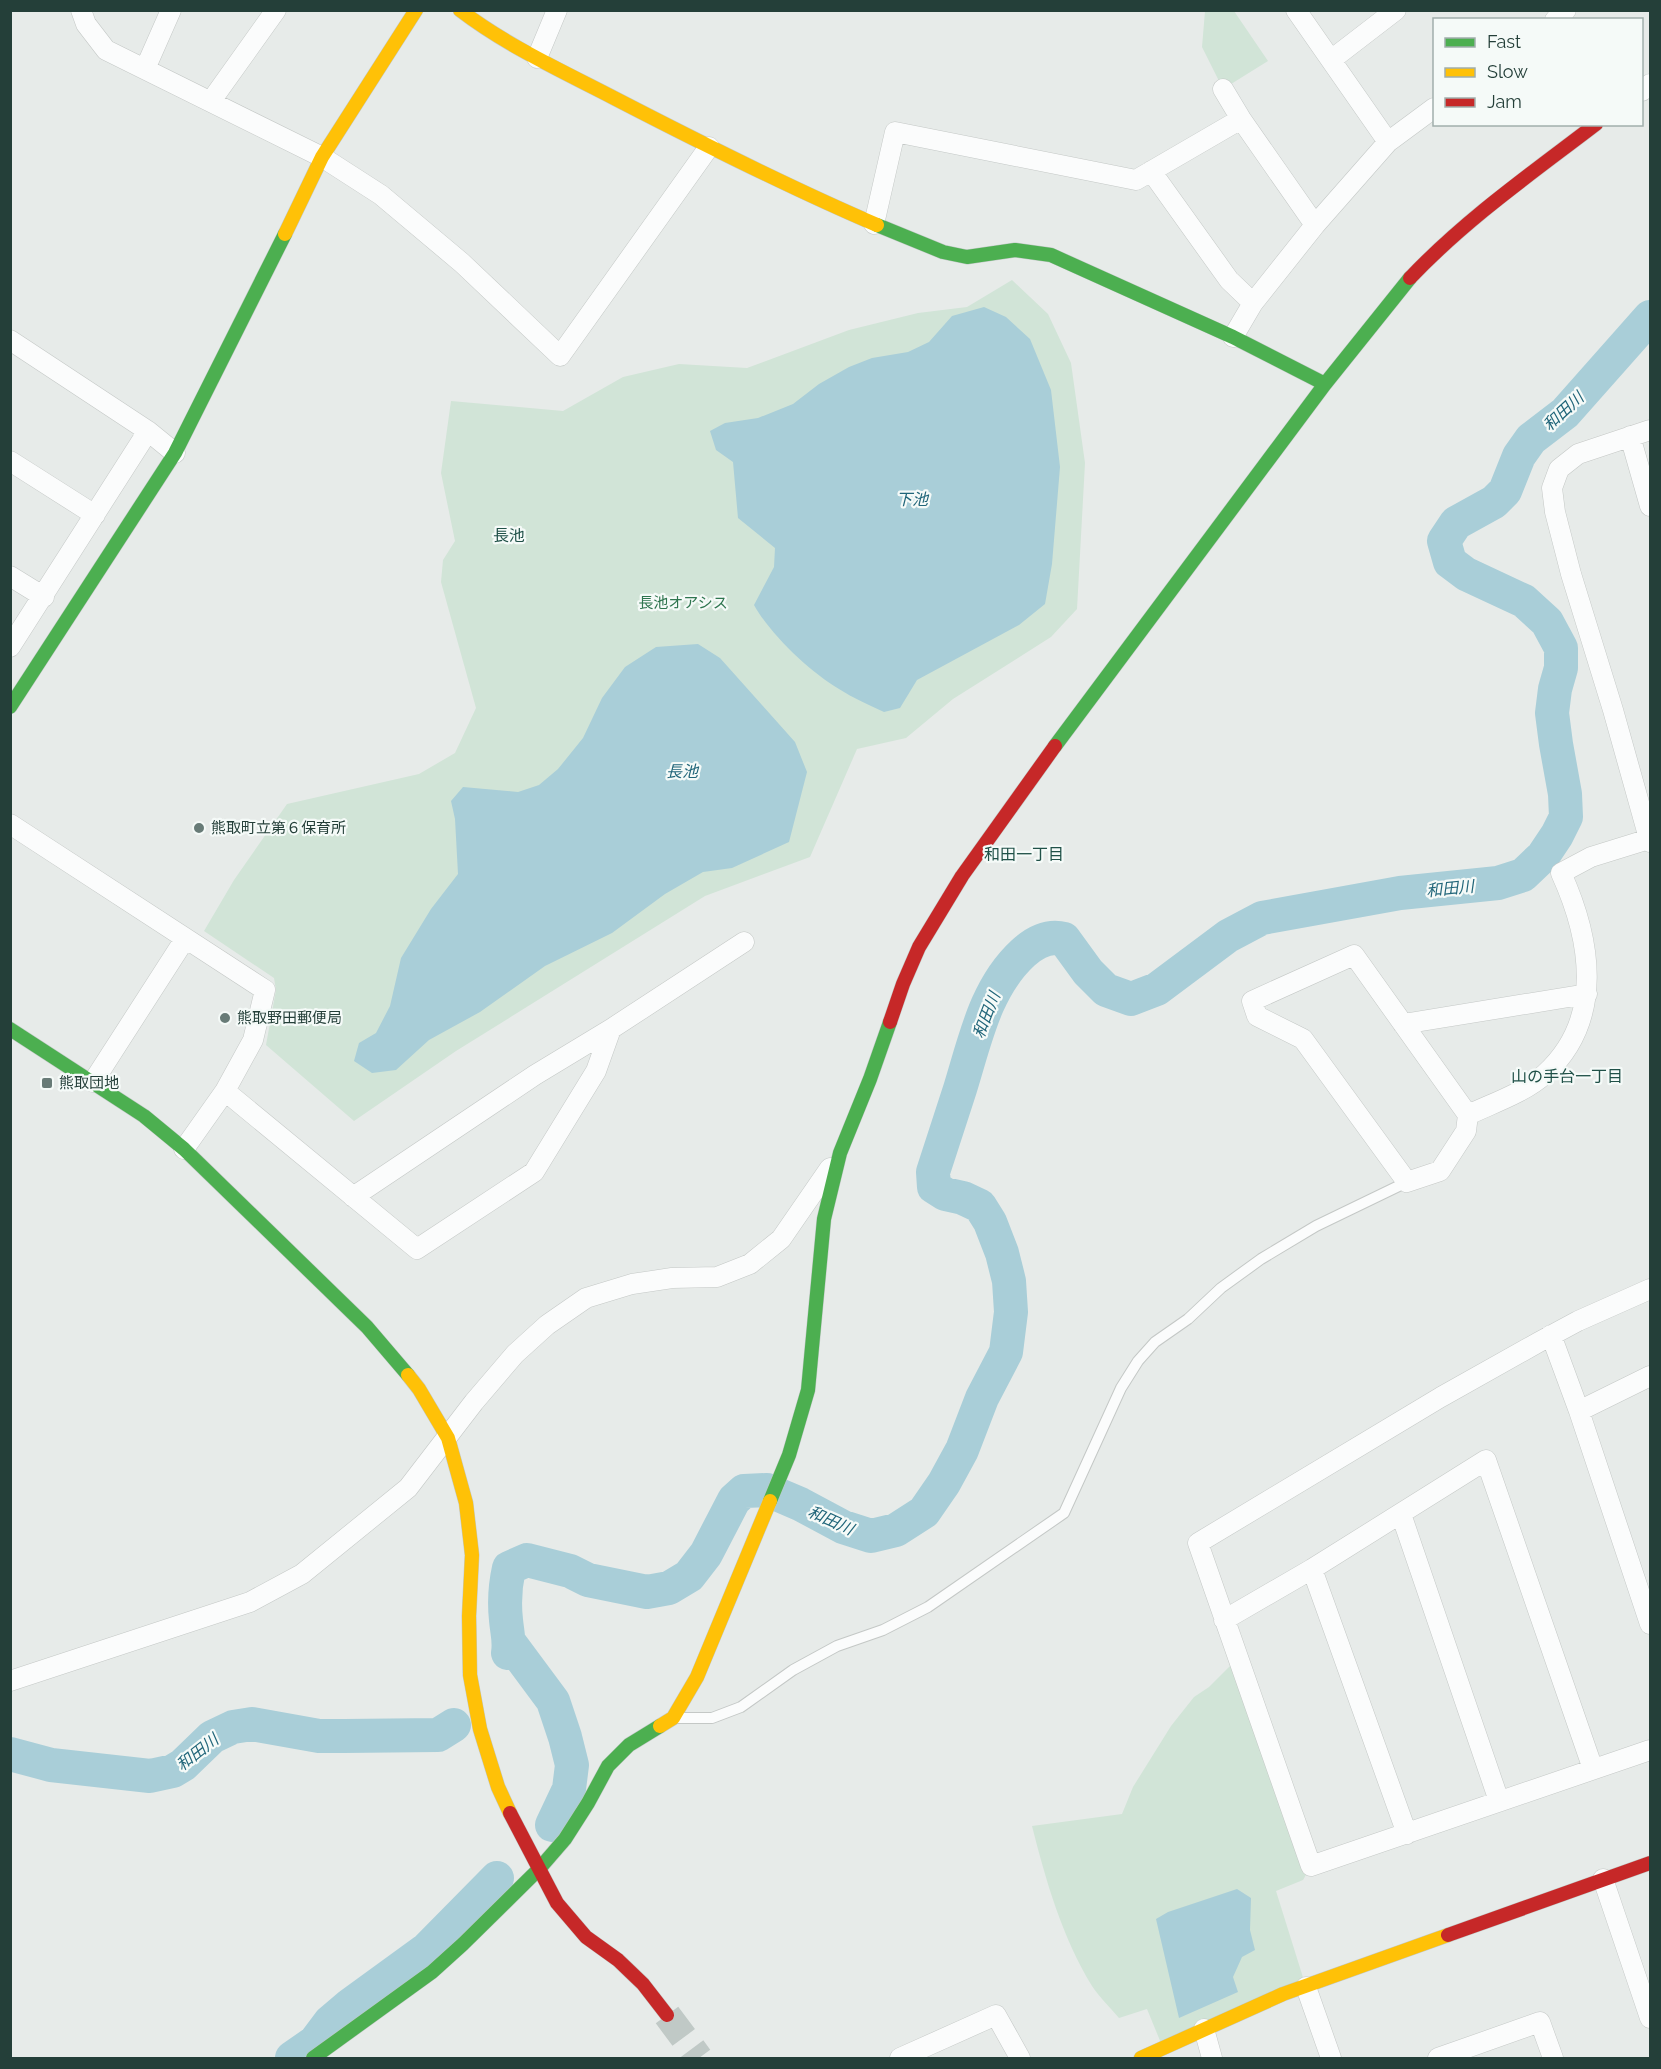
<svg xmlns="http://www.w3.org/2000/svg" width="1661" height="2069" font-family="Raleway,'Noto Sans JP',sans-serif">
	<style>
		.green { fill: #d1e4d7 }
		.water { fill: #a9ced8 }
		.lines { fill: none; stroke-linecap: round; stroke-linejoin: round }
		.river { stroke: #a9ced8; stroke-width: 34 }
		.secondary-tunnel { stroke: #c0c9c6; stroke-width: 28; stroke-dasharray: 28 14; stroke-linecap: butt }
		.lane-casing { stroke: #c4c8c6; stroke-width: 12 }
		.street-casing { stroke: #c4c8c6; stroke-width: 21 }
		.fast-casing { stroke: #c2c9c7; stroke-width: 15 }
		.slow-casing { stroke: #c2c9c7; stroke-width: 15 }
		.jam-casing { stroke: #c2c9c7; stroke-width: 15 }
		.lane { stroke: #fbfcfc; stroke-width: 10 }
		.street { stroke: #fbfcfc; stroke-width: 20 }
		.fast { stroke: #4caf50; stroke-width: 14 }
		.slow { stroke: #ffc107; stroke-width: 14 }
		.jam { stroke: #c62828; stroke-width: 14 }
		.poi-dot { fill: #687b77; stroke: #f5faf8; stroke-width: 2 }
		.labels { text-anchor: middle; stroke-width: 4.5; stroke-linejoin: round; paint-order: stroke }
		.park-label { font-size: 15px; fill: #2f754f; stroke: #f5faf8 }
		.poi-label { font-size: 15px; fill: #243f39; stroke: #f5faf8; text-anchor: start }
		.water-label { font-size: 16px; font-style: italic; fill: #206579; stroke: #f5faf8 }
		.neighbourhood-label { font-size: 16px; fill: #205148; stroke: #f5faf8 }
	</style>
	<rect width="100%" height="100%" fill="#e7ebe9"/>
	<path class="green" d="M 1205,11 L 1234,11 L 1268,61 L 1223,89 L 1202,47 Z
		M 1012,280 L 1048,314 L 1071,363 L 1085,463 L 1077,609 L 1051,637 L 953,699 L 906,738 L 857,749 L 810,857 L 705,896 L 456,1051 L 354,1121 L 266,1045 L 276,990 L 274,978 L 204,931 L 234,880 L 287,804 L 419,774 L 455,753 L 476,708 L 441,582 L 443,560 L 455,541 L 441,473 L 451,401 L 563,411 L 623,377 L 679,364 L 747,368 L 849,330 L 918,313 L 967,307 Z
		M 1238,1658 L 1311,1866 L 1303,1880 L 1276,1891 L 1306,1987 L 1163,2048 L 1147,2009 L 1119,2018 C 1110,2007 1099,1997 1092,1986 C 1062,1937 1046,1881 1032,1826 L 1122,1814 L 1133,1787 L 1171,1726 L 1194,1697 L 1209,1687 Z"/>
	<path class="water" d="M 984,307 L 1006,317 L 1030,339 L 1051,390 L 1060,467 L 1052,564 L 1045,604 L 1019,625 L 917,680 L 900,708 L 884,712 C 869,705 853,698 839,689 C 810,672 770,634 754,605 L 774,567 L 775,548 L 738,518 L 733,462 L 716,450 L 710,431 L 725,423 L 758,418 L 793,404 L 819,384 L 849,367 L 872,358 L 908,352 L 929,342 L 952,316 Z
		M 698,644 L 720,658 L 795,742 L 807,772 L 789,842 L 732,868 L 703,872 L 665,894 L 612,933 L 545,966 L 480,1012 L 429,1040 L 396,1070 L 372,1073 L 354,1061 L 359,1043 L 376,1033 L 390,1006 L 401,958 L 431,909 L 458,874 L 455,819 L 451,801 L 463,787 L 518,792 L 539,785 L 558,769 L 583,738 L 602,698 L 625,667 L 656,647 Z
		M 1237,1889 L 1251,1898 L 1250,1930 L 1255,1950 L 1242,1957 L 1233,1977 L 1238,1992 L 1179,2018 L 1156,1919 L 1168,1912 Z"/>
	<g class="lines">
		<path class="river" d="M 510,1643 L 553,1701 L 565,1737 L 572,1765 L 569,1789 L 552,1825
			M 508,1653 C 510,1641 507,1632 506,1620 C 504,1602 505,1586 509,1568 L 527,1560 L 570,1571 L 588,1580 L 647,1592 L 669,1588 L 689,1576 L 706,1554 L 734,1500 L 744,1491 L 767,1490 L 800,1504 L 843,1527 L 871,1536 L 896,1530 L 924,1512 L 944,1483 L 962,1450 L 982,1398 L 1006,1352 L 1011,1312 L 1009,1281 L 1002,1253 L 990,1222 L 980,1206 L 963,1198 L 945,1194 L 934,1187 L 933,1172 C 942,1144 951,1116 960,1089 C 975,1041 985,988 1023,953 C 1035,942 1049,935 1064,939 L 1088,972 L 1106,990 L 1131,999 L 1157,989 L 1228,936 L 1262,918 L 1400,893 L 1498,883 L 1523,875 L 1543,856 L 1557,835 L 1566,817 L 1565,794 L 1556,744 L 1552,713 L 1555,689 L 1561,668 L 1561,648 L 1547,622 L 1524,601 L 1466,574 L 1450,562 L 1444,541 L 1456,523 L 1494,502 L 1505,491 L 1519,456 L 1531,439 L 1565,413 L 1650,317
			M 10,1754 L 51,1765 L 150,1776 L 173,1771 L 183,1765 L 212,1737 L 233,1727 L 252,1724 L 319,1736 L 344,1736 L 438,1735 L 454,1725
			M 292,2058 L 315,2042 L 330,2022 L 350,2005 L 427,1949 L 497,1878"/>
		<path class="secondary-tunnel" d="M 667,2015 L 699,2058"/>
		<defs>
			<path id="lane" d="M 676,1718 L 712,1718 L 741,1707 L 793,1670 L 837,1646 L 883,1630 L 928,1607 L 1064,1513 L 1121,1388 L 1138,1361 L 1155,1342 L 1188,1319 L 1221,1288 L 1261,1259 L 1316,1226 L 1407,1182"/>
			<path id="street" d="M 81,10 L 86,24 L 106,50 L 322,157 L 381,195 L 462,263 L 560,356 L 709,147
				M 1296,10 L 1388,142
				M 1555,20 L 1566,10
				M 537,58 L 557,10
				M 1331,60 L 1396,10
				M 145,69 L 171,10
				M 1223,89 L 1241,119 L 1315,225
				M 1642,91 L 1650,84
				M 211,101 L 276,10
				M 1151,171 L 1229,280 L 1253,303
				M 874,224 L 895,132 L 1136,180 L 1241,119
				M 1233,337 L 1253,303 L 1315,225 L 1388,142 L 1434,108
				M 10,340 L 148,431 L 175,453
				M 1650,430 L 1578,454 L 1559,469 L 1552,488 L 1555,512 L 1571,574 L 1613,710 L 1650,842
				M 1630,436 L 1650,506
				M 10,461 L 95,515
				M 10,576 L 44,597
				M 10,647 L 148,431
				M 10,824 L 265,990 L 253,1040 L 225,1091 L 184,1149
				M 1354,955 L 1468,1115 L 1466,1131 L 1440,1171 L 1407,1182 L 1303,1039 L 1257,1016 L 1252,1001 Z
				M 1403,1024 L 1587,994
				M 93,1082 L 185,939
				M 225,1091 L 417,1249 L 534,1172 L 596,1071 L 611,1029
				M 1468,1115 C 1493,1103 1524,1093 1545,1074 C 1605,1019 1591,939 1561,873 L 1591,857 L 1649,839
				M 353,1197 L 535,1075 L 611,1029 L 744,942
				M 1650,1289 L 1578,1321 L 1539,1342 L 1441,1397 L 1198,1543 L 1311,1866 L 1650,1750
				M 1551,1335 L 1579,1411 L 1650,1624
				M 1579,1411 L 1650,1376
				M 1401,1514 L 1499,1801
				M 1312,1569 L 1407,1834
				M 1224,1620 L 1312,1569 L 1486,1460 L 1593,1769
				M 10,1681 L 250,1602 L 302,1574 L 408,1488 L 474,1402 L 515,1354 L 547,1325 L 586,1298 L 632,1284 L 672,1278 L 717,1277 L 750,1264 L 781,1239 L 830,1168
				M 1603,1879 L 1650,2018
				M 1306,1987 L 1331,2058
				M 1204,2029 L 1212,2058
				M 900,2058 L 996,2015 L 1020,2058
				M 1438,2058 L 1540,2022 L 1553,2058"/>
			<path id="fast" d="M 877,225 L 943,252 L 967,257 L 1015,250 L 1051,255 L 1233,337 L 1325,384
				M 10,707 L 175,453 L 285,234
				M 1055,746 L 1325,384 L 1410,278
				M 10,1029 L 144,1116 L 184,1149 L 367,1327 L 408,1375
				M 770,1501 L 789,1455 L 808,1390 L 824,1219 L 840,1153 L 870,1079 L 890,1022
				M 313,2058 L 432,1972 L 463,1944 L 539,1869 L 565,1839 L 588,1803 L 608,1766 L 629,1745 L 660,1726"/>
			<path id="slow" d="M 460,10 C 507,46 562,71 614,98 C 701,143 788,187 877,225
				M 285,234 L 322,157 L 416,10
				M 408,1375 L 419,1389 L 448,1438 L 466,1503 L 472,1555 L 469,1616 L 470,1675 L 480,1729 L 498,1787 L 510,1813
				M 660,1726 L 673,1718 L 697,1677 L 770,1501
				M 1141,2058 L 1283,1994 L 1448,1935"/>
			<path id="jam" d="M 1410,278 C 1466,219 1532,173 1596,124
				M 890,1022 L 903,984 L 919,947 L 962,876 L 1055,746
				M 510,1813 L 557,1903 L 586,1937 L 618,1960 L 643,1984 L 667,2015
				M 1448,1935 L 1650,1863"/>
		</defs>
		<use href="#lane" class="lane-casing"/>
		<use href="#street" class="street-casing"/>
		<use href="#fast" class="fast-casing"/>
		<use href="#slow" class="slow-casing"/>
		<use href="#jam" class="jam-casing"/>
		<use href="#lane" class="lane"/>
		<use href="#street" class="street"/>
		<use href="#fast" class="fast"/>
		<use href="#slow" class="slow"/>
		<use href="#jam" class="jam"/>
	</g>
	<g class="poi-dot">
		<circle cx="199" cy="828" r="6"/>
		<circle cx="225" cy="1018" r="6"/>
		<rect x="41" y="1077" width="12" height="12" rx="3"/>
	</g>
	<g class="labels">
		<g class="park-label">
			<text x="683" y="608">長池オアシス</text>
		</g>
		<g class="poi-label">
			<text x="211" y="833">熊取町立第６保育所</text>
			<text x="237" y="1023">熊取野田郵便局</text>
			<text x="59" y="1088">熊取団地</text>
		</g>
		<g class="water-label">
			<text transform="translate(1563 411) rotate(-43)" y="6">和田川</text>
			<text x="912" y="505">下池</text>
			<text x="682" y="777">長池</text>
			<text transform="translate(1450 888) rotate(-6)" y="6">和田川</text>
			<text transform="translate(986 1015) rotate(-69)" y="6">和田川</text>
			<text transform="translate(831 1520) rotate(24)" y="6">和田川</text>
			<text transform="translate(197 1752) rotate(-38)" y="6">和田川</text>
		</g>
		<g class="neighbourhood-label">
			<text x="509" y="541">長池</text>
			<text x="1024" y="860">和田一丁目</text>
			<text x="1567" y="1082">山の手台一丁目</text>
		</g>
	</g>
	<rect width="1661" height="2069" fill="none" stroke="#243f39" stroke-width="24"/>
	<rect x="1433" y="18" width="210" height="108" fill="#f5faf8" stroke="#a1afac" stroke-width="1.5"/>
	<rect x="1445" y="38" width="30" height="9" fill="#4caf50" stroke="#a1afac" stroke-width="1.5"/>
	<text x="1487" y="48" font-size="18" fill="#243f39">Fast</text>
	<rect x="1445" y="68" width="30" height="9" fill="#ffc107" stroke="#a1afac" stroke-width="1.5"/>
	<text x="1487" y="78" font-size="18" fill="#243f39">Slow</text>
	<rect x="1445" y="98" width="30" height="9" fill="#c62828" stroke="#a1afac" stroke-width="1.5"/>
	<text x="1487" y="108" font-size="18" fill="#243f39">Jam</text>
</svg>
